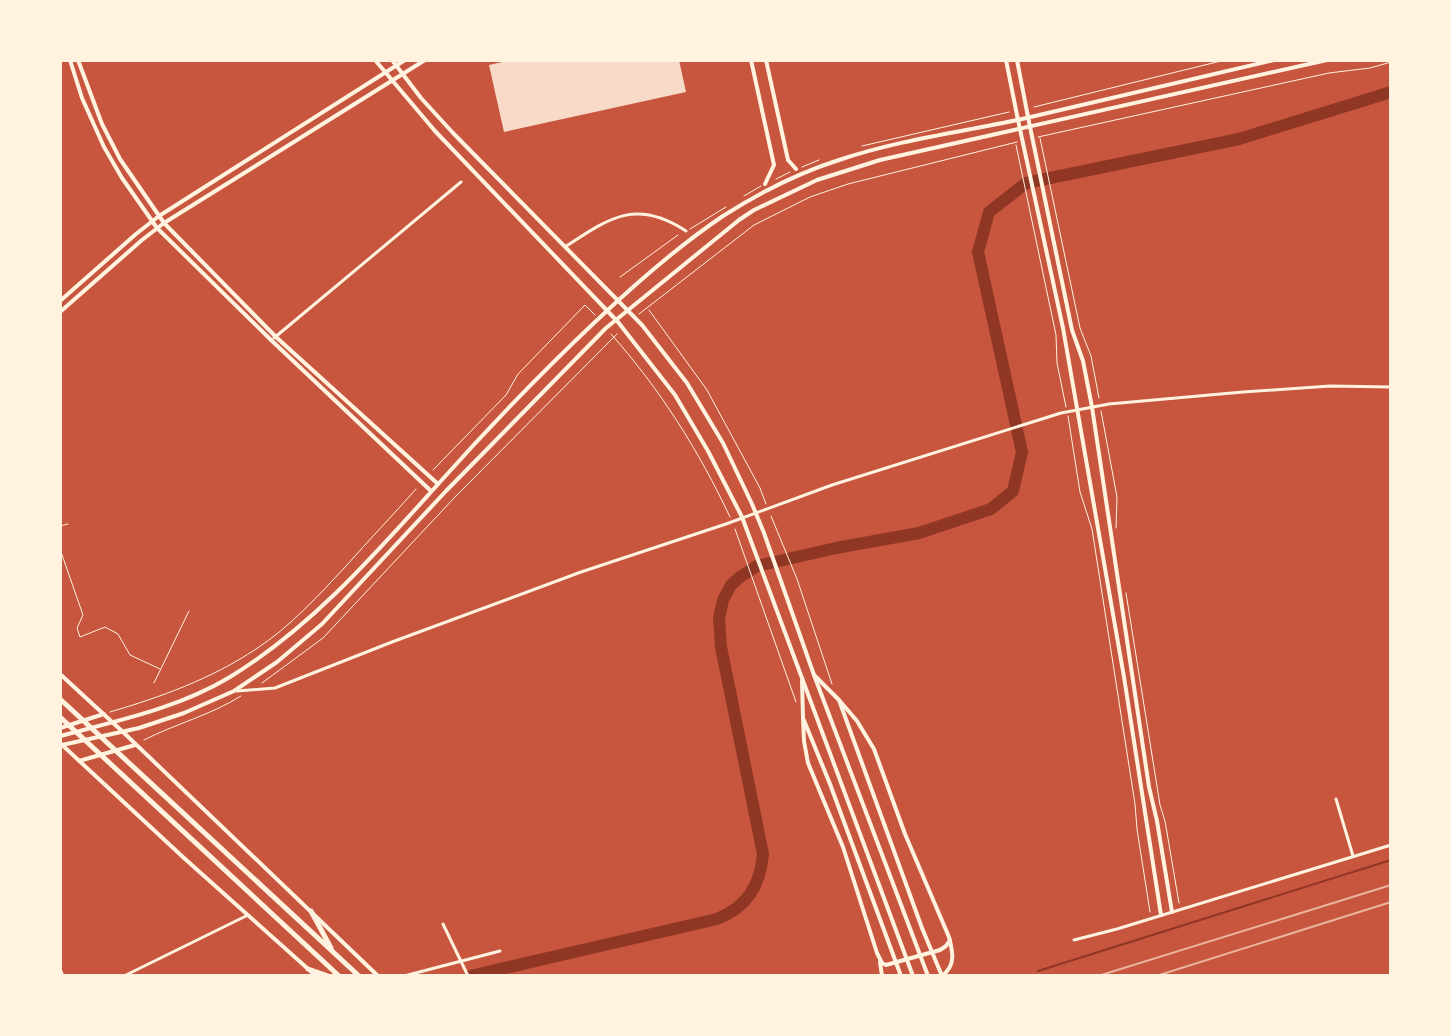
<svg xmlns="http://www.w3.org/2000/svg" width="1451" height="1036" font-family="'Titillium Web',sans-serif">
	<style>
		.lines { fill: none; stroke-linecap: round; stroke-linejoin: round }
		.stream { stroke: #8f3625; stroke-width: 2 }
		.river { stroke: #8f3625; stroke-width: 12 }
		.building { fill: #f7dbc8 }
		.path { stroke: #fff3e0; stroke-width: 1 }
		.minor { stroke: #fff3e0; stroke-width: 3 }
		.tertiary { stroke: #fff3e0; stroke-width: 4 }
		.secondary { stroke: #fff3e0; stroke-width: 4 }
		.primary { stroke: #fff3e0; stroke-width: 4 }
		.trunk { stroke: #fff3e0; stroke-width: 5 }
		.rail { stroke: #e9b49f; stroke-width: 2 }
	</style>
	<rect width="100%" height="100%" fill="#c8553d"/>
	<g class="lines">
		<path class="stream" d="M 1038,971 L 1391,860"/>
		<path class="river" d="M 470,976 L 717,919 C 747,907 760,886 763,854 L 721,647 L 719,618 L 723,600 L 731,585 L 740,577 L 757,566 L 836,548 L 919,533 L 991,509 L 1013,491 L 1022,452 L 978,252 L 989,212 L 1026,183 L 1239,139 L 1391,92"/>
	</g>
	<path class="building" d="M 511,60 L 679,60 L 686,92 L 504,132 L 489,65 Z"/>
	<g class="lines">
		<path class="path" d="M 1034,107 L 1225,60
			M 1038,137 L 1329,73 L 1370,68 L 1391,62
			M 1040,138 L 1080,328 L 1091,356 L 1099,398
			M 1016,145 L 1056,335 L 1057,363 L 1066,407
			M 862,146 L 1009,112
			M 802,167 L 819,160
			M 776,179 L 790,172
			M 744,196 L 761,186
			M 690,229 L 726,207
			M 620,277 L 678,235
			M 649,310 L 707,390 L 760,488 L 766,504
			M 639,314 L 754,225 L 810,197 L 848,184 L 1017,142
			M 611,334 C 660,389 699,451 730,517
			M 1101,411 L 1117,497 L 1116,528
			M 1068,416 L 1080,492 L 1092,529 L 1135,804 L 1137,829 L 1150,912
			M 433,470 L 506,395 L 518,374 L 585,305 L 595,315
			M 771,516 L 797,579 L 832,684
			M 60,526 L 68,524
			M 735,529 L 796,702
			M 60,549 L 83,615 L 77,628 L 80,637 L 105,627 L 118,634 L 130,655 L 160,669
			M 1126,593 L 1160,805 L 1165,821 L 1179,903
			M 154,683 L 189,611
			M 262,683 L 323,638 L 455,497 L 617,334
			M 110,712 C 161,697 211,679 256,649 C 290,627 318,596 346,566 C 369,540 393,515 416,489
			M 144,740 C 175,724 211,715 241,696"/>
		<path class="minor" d="M 565,247 C 609,218 636,198 686,231
			M 274,338 L 461,182
			M 237,691 L 275,688 L 392,642 L 581,572 L 726,524 L 832,485 L 1061,413 L 1109,404 L 1243,392 L 1330,386 L 1391,387
			M 1336,799 L 1353,856
			M 443,924 L 468,976
			M 1074,940 L 1117,929 L 1391,845
			M 60,969 L 63,976
			M 124,976 L 246,916
			M 404,976 L 500,951"/>
		<path class="tertiary" d="M 70,60 L 82,98 L 104,147 L 122,178 L 157,228 L 271,340 L 431,491
			M 78,60 L 102,124 L 120,159 L 164,223 L 276,337 L 438,484
			M 751,60 L 774,165 L 765,184
			M 766,60 L 788,160 L 796,169
			M 1006,60 L 1018,120
			M 1017,60 L 1028,117
			M 60,301 L 136,234 L 159,216 L 405,60
			M 60,312 L 142,240 L 164,223 L 425,60
			M 60,674 L 123,732 L 378,976
			M 814,675 L 839,700 L 922,928 L 942,976
			M 802,681 L 803,718 L 830,784 L 901,976
			M 60,728 L 104,714
			M 60,743 L 184,858 L 316,976
			M 79,761 L 135,745"/>
		<path class="secondary" d="M 1028,117 L 1072,330 L 1083,361 L 1092,407 L 1149,787 L 1157,821 L 1172,912
			M 1018,120 L 1063,328 L 1124,677 L 1161,915
			M 839,700 L 857,721 L 874,749 L 905,834 L 949,937 C 953,953 956,965 942,976
			M 803,718 L 804,741 L 808,763 L 843,847 L 877,953 L 882,963 L 886,965 L 940,950 L 946,946 L 950,940
			M 880,962 L 882,976"/>
		<path class="primary" d="M 375,60 L 435,131 L 618,322 L 675,395 L 708,451 L 742,517 L 913,976
			M 392,60 L 421,98 L 453,133 L 642,325 L 687,383 L 723,443 L 752,504 L 764,533 L 814,675 L 928,976
			M 60,736 C 117,721 179,708 230,677 C 312,627 376,553 440,482 C 490,426 541,373 595,322 C 635,284 677,247 723,216 C 759,193 798,173 839,160 C 898,140 961,132 1022,119 C 1106,100 1190,80 1274,60
			M 62,745 L 139,728 L 184,713 L 234,691 L 277,662 L 322,624 L 446,491 L 606,328 L 739,220 L 754,210 L 817,180 L 880,160 L 1327,60"/>
		<path class="trunk" d="M 60,699 L 359,976
			M 60,717 L 339,976
			M 311,911 L 331,948
			M 308,969 L 328,976"/>
		<path class="rail" d="M 1098,976 L 1391,885
			M 1156,976 L 1391,902"/>
	</g>
	<rect width="1451" height="1036" fill="none" stroke="#fff3e0" stroke-width="124"/>
</svg>
